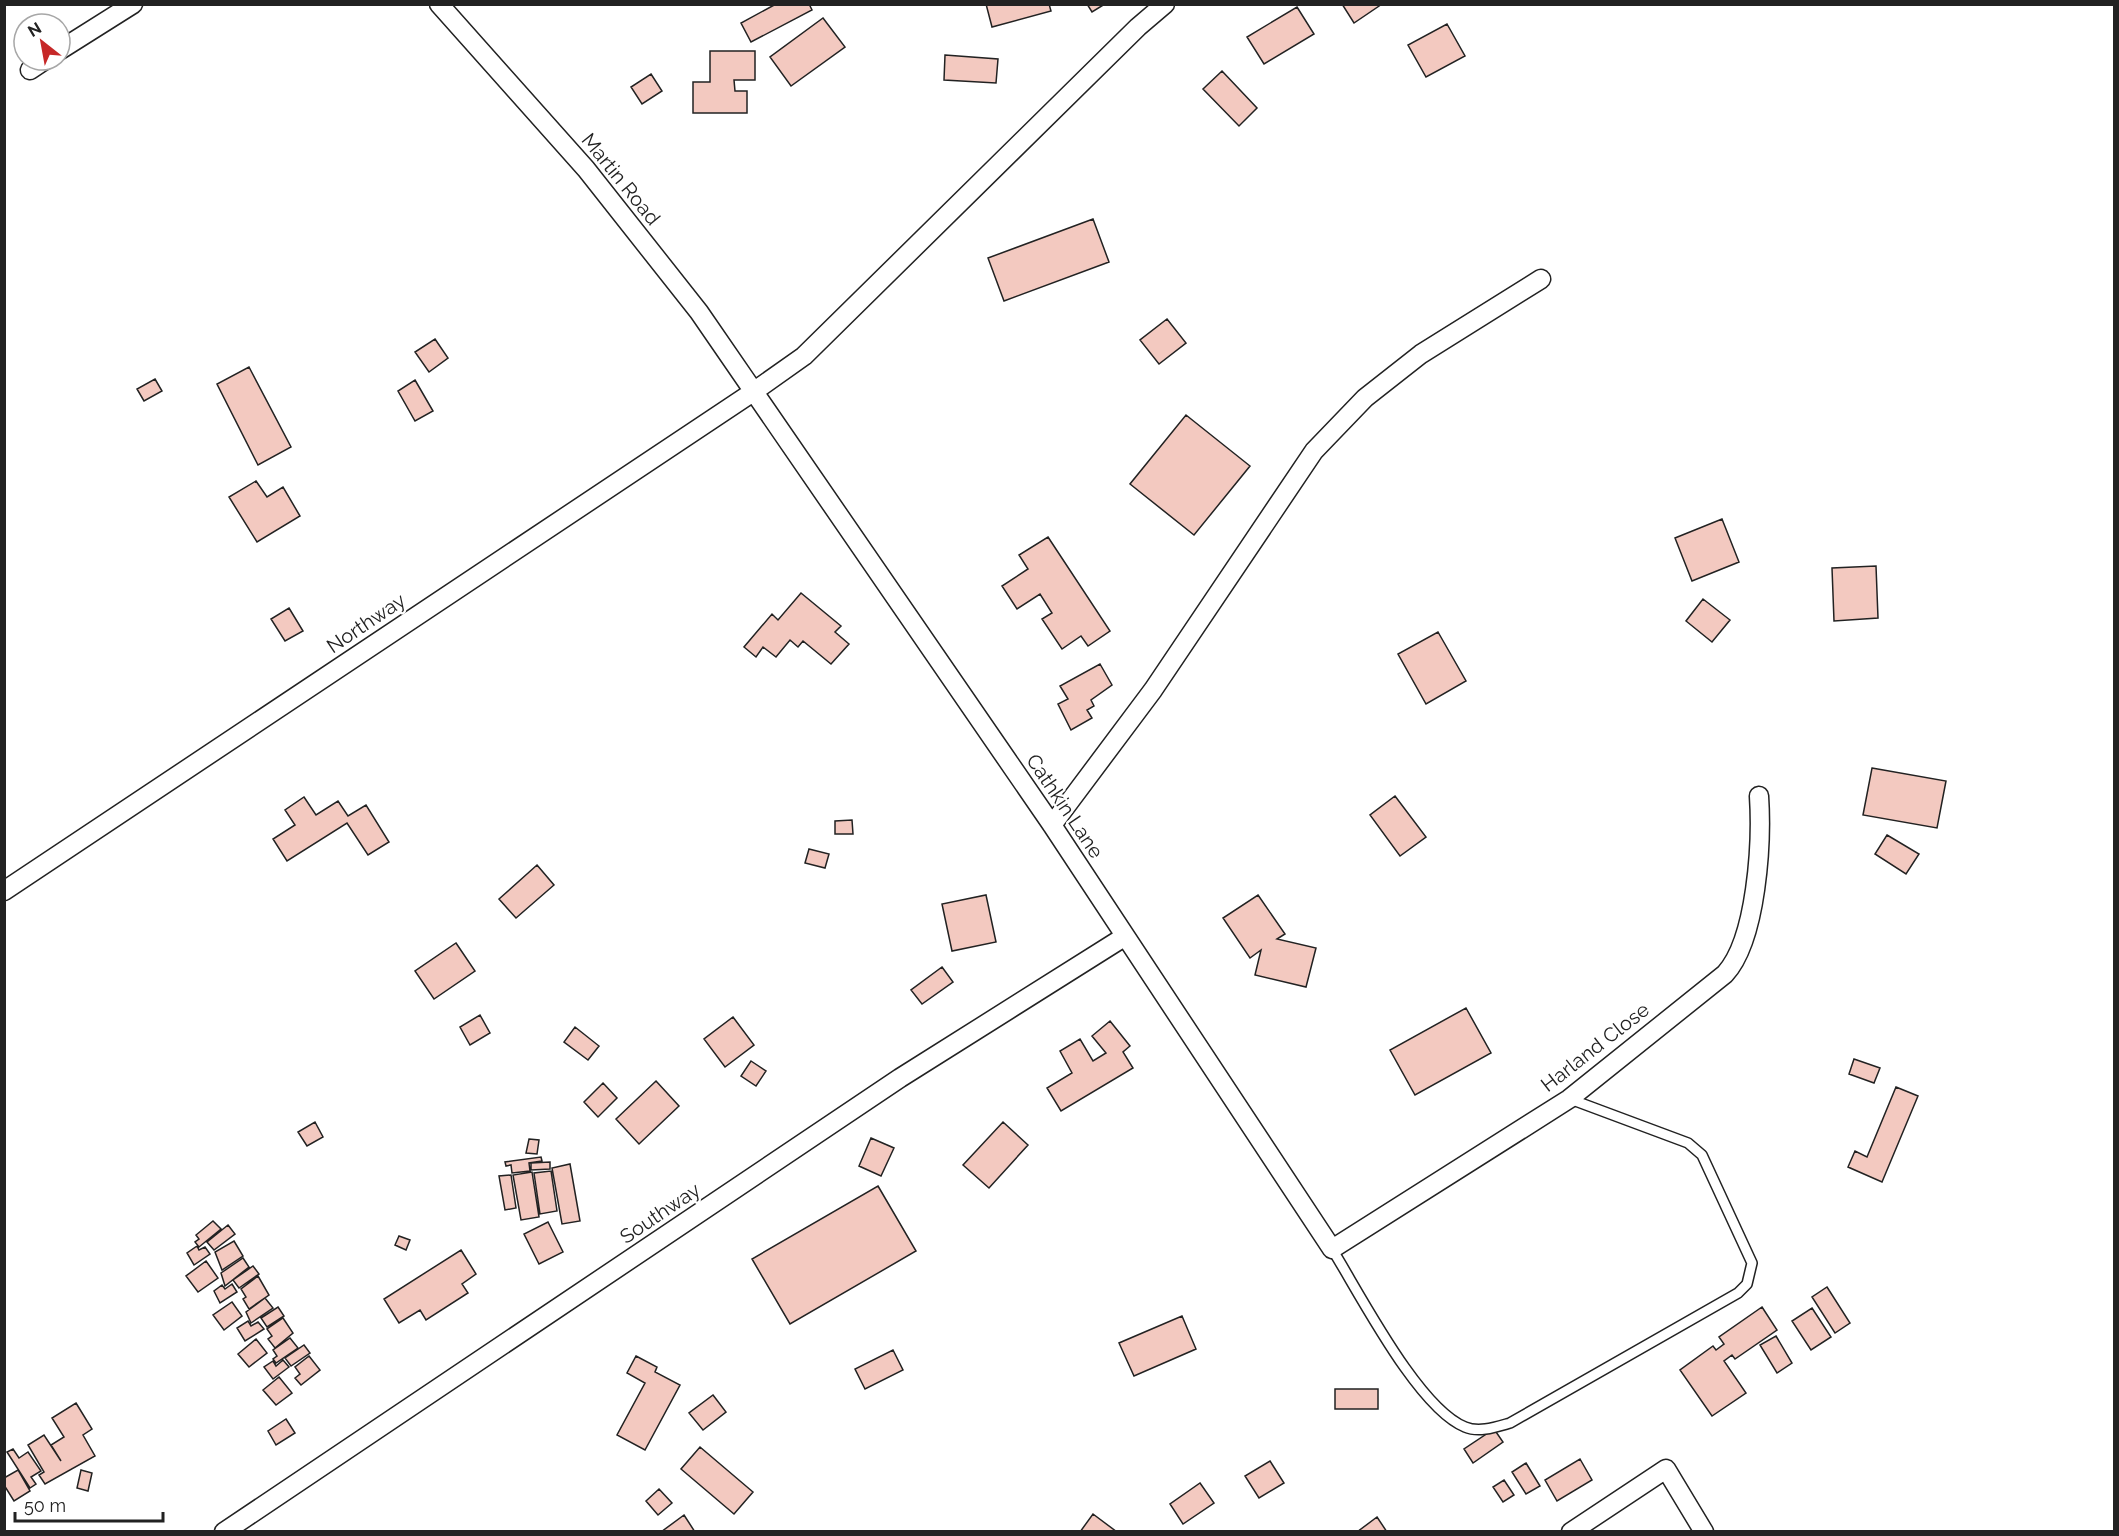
<svg xmlns="http://www.w3.org/2000/svg" width="2119" height="1536" font-family="Raleway,sans-serif">
	<style>
		.building { fill: #f3c9c0; stroke: #222; stroke-width: 1.5 }
		.lines { fill: none; stroke-linecap: round; stroke-linejoin: round }
		.lane-casing { stroke: #222; stroke-width: 12 }
		.street-casing { stroke: #222; stroke-width: 21 }
		.lane { stroke: #fff; stroke-width: 9 }
		.street { stroke: #fff; stroke-width: 18 }
		.labels { text-anchor: middle; stroke-width: 4.5; stroke-linejoin: round; paint-order: stroke }
		.street-label { font-size: 20px; fill: #222; stroke: #fff }
	</style>
	<rect width="100%" height="100%" fill="#fff"/>
	<path class="building" d="M 776,4 L 809,4 L 812,10 L 751,42 L 741,23 Z
		M 986,4 L 1049,4 L 1051,11 L 992,27 Z
		M 1087,4 L 1105,4 L 1092,12 Z
		M 1342,4 L 1382,4 L 1354,23 Z
		M 1297,7 L 1314,34 L 1264,64 L 1247,37 Z
		M 823,18 L 845,47 L 791,86 L 770,57 Z
		M 1447,24 L 1465,56 L 1426,77 L 1408,45 Z
		M 710,51 L 755,51 L 755,80 L 734,80 L 735,91 L 747,91 L 747,113 L 693,113 L 693,82 L 710,82 Z
		M 945,55 L 998,59 L 996,83 L 944,80 Z
		M 1222,71 L 1257,108 L 1239,126 L 1203,89 Z
		M 651,74 L 662,91 L 642,104 L 631,87 Z
		M 1093,219 L 1109,262 L 1004,301 L 988,258 Z
		M 1167,319 L 1186,343 L 1159,364 L 1140,340 Z
		M 435,339 L 448,358 L 429,372 L 415,352 Z
		M 249,367 L 291,447 L 258,465 L 217,384 Z
		M 155,379 L 162,391 L 144,401 L 137,389 Z
		M 415,380 L 433,411 L 415,421 L 398,391 Z
		M 1186,415 L 1250,466 L 1194,535 L 1130,484 Z
		M 256,481 L 267,497 L 283,487 L 300,516 L 257,542 L 229,497 Z
		M 1722,519 L 1739,562 L 1692,581 L 1675,538 Z
		M 1048,537 L 1110,631 L 1088,646 L 1081,636 L 1062,649 L 1042,619 L 1052,613 L 1040,594 L 1017,609 L 1002,586 L 1028,569 L 1019,555 Z
		M 1876,566 L 1878,618 L 1834,621 L 1832,568 Z
		M 801,593 L 841,626 L 835,632 L 849,644 L 831,664 L 803,641 L 798,647 L 790,640 L 776,657 L 763,647 L 756,657 L 744,647 L 772,614 L 778,620 Z
		M 1703,599 L 1730,620 L 1712,642 L 1686,621 Z
		M 289,608 L 303,631 L 285,641 L 271,619 Z
		M 1438,632 L 1466,681 L 1426,704 L 1398,654 Z
		M 1100,664 L 1112,685 L 1091,700 L 1094,706 L 1087,710 L 1092,718 L 1071,730 L 1058,704 L 1068,699 L 1060,686 Z
		M 1872,768 L 1946,781 L 1937,828 L 1863,815 Z
		M 1395,796 L 1426,837 L 1400,856 L 1370,815 Z
		M 304,797 L 316,815 L 338,801 L 348,816 L 366,805 L 389,842 L 368,855 L 347,823 L 287,861 L 273,839 L 295,825 L 285,810 Z
		M 852,820 L 853,834 L 835,834 L 835,821 Z
		M 1887,835 L 1919,854 L 1906,874 L 1875,854 Z
		M 809,849 L 829,854 L 825,868 L 805,863 Z
		M 537,865 L 554,885 L 516,918 L 499,899 Z
		M 986,895 L 996,942 L 952,951 L 942,904 Z
		M 1258,895 L 1285,934 L 1277,939 L 1316,948 L 1306,987 L 1255,975 L 1261,950 L 1250,958 L 1223,918 Z
		M 456,943 L 475,971 L 434,999 L 415,971 Z
		M 942,967 L 953,982 L 922,1004 L 911,990 Z
		M 1466,1008 L 1491,1053 L 1415,1095 L 1390,1050 Z
		M 480,1015 L 490,1033 L 470,1045 L 460,1027 Z
		M 733,1017 L 754,1045 L 725,1067 L 704,1039 Z
		M 1110,1021 L 1130,1046 L 1123,1052 L 1133,1068 L 1061,1111 L 1047,1088 L 1072,1073 L 1060,1051 L 1080,1039 L 1093,1061 L 1106,1053 L 1092,1036 Z
		M 575,1027 L 599,1046 L 588,1060 L 564,1042 Z
		M 1854,1059 L 1880,1068 L 1874,1083 L 1849,1074 Z
		M 751,1061 L 766,1071 L 756,1086 L 741,1076 Z
		M 656,1081 L 679,1106 L 639,1144 L 616,1119 Z
		M 603,1083 L 617,1098 L 598,1117 L 584,1102 Z
		M 1896,1087 L 1918,1096 L 1882,1182 L 1848,1167 L 1855,1151 L 1867,1157 Z
		M 315,1122 L 323,1137 L 307,1146 L 298,1132 Z
		M 1003,1122 L 1028,1145 L 989,1188 L 963,1165 Z
		M 871,1138 L 894,1148 L 881,1176 L 859,1166 Z
		M 529,1139 L 539,1140 L 537,1154 L 526,1153 Z
		M 541,1157 L 542,1161 L 529,1163 L 530,1171 L 512,1173 L 511,1165 L 506,1166 L 505,1162 Z
		M 550,1162 L 550,1169 L 531,1170 L 531,1163 Z
		M 570,1164 L 580,1221 L 562,1224 L 552,1168 Z
		M 551,1171 L 557,1211 L 540,1214 L 534,1173 Z
		M 532,1172 L 539,1217 L 521,1220 L 513,1175 Z
		M 511,1175 L 516,1208 L 505,1210 L 499,1176 Z
		M 878,1186 L 916,1251 L 790,1324 L 752,1259 Z
		M 213,1221 L 221,1229 L 199,1247 L 195,1242 L 199,1239 L 196,1235 Z
		M 548,1222 L 563,1252 L 539,1264 L 524,1234 Z
		M 228,1225 L 235,1234 L 214,1250 L 207,1242 Z
		M 399,1236 L 410,1240 L 406,1250 L 395,1245 Z
		M 234,1241 L 243,1256 L 222,1270 L 215,1252 Z
		M 197,1246 L 199,1250 L 205,1247 L 210,1254 L 194,1265 L 187,1253 Z
		M 461,1250 L 476,1274 L 462,1284 L 468,1293 L 426,1320 L 420,1310 L 399,1323 L 384,1299 Z
		M 243,1258 L 249,1267 L 225,1286 L 221,1273 Z
		M 206,1261 L 218,1278 L 198,1292 L 186,1276 Z
		M 253,1266 L 259,1274 L 239,1288 L 233,1280 Z
		M 258,1276 L 269,1295 L 249,1309 L 243,1299 L 246,1297 L 241,1289 Z
		M 232,1284 L 237,1292 L 220,1303 L 214,1291 L 222,1285 L 225,1289 Z
		M 1827,1287 L 1850,1323 L 1835,1333 L 1812,1297 Z
		M 265,1298 L 273,1308 L 251,1323 L 246,1312 Z
		M 232,1302 L 242,1316 L 224,1330 L 213,1315 Z
		M 278,1307 L 284,1316 L 267,1327 L 261,1318 Z
		M 1762,1307 L 1777,1330 L 1735,1359 L 1732,1355 L 1724,1361 L 1746,1393 L 1712,1416 L 1680,1370 L 1713,1346 L 1716,1350 L 1724,1344 L 1719,1337 Z
		M 1812,1308 L 1831,1337 L 1811,1350 L 1792,1321 Z
		M 1182,1316 L 1196,1349 L 1134,1376 L 1119,1343 Z
		M 283,1318 L 293,1333 L 275,1348 L 268,1339 L 272,1336 L 267,1329 Z
		M 248,1321 L 251,1326 L 258,1322 L 264,1329 L 245,1341 L 237,1328 Z
		M 1776,1336 L 1792,1363 L 1777,1373 L 1760,1345 Z
		M 290,1338 L 298,1348 L 276,1363 L 273,1359 L 277,1356 L 273,1350 Z
		M 256,1339 L 267,1353 L 249,1367 L 238,1354 Z
		M 304,1345 L 310,1353 L 291,1366 L 285,1358 Z
		M 893,1350 L 903,1370 L 865,1389 L 855,1369 Z
		M 309,1356 L 320,1370 L 301,1385 L 295,1378 L 300,1374 L 295,1367 Z
		M 636,1356 L 657,1367 L 655,1372 L 680,1385 L 645,1450 L 617,1435 L 645,1383 L 627,1373 Z
		M 283,1360 L 289,1367 L 273,1379 L 264,1367 L 273,1361 L 276,1366 Z
		M 279,1377 L 292,1393 L 276,1405 L 263,1390 Z
		M 1335,1389 L 1378,1389 L 1378,1409 L 1335,1409 Z
		M 713,1395 L 726,1412 L 703,1430 L 689,1413 Z
		M 76,1403 L 92,1429 L 83,1435 L 95,1456 L 45,1484 L 39,1475 L 44,1472 L 28,1445 L 44,1435 L 61,1461 L 51,1445 L 64,1437 L 52,1418 Z
		M 286,1419 L 295,1433 L 276,1445 L 268,1431 Z
		M 1494,1429 L 1503,1442 L 1473,1463 L 1464,1449 Z
		M 700,1447 L 753,1492 L 734,1514 L 681,1469 Z
		M 13,1449 L 19,1458 L 28,1452 L 41,1471 L 31,1477 L 36,1484 L 30,1488 L 7,1452 Z
		M 1580,1459 L 1592,1480 L 1557,1501 L 1545,1480 Z
		M 1270,1461 L 1284,1483 L 1259,1498 L 1245,1476 Z
		M 1526,1463 L 1540,1486 L 1526,1494 L 1512,1472 Z
		M 18,1470 L 30,1491 L 14,1501 L 4,1485 L 4,1478 Z
		M 81,1470 L 92,1473 L 88,1491 L 77,1488 Z
		M 1504,1480 L 1514,1495 L 1503,1502 L 1493,1487 Z
		M 1200,1483 L 1214,1503 L 1183,1524 L 1170,1504 Z
		M 659,1489 L 672,1503 L 658,1515 L 646,1501 Z
		M 1093,1514 L 1117,1532 L 1080,1532 Z
		M 684,1515 L 695,1532 L 661,1532 Z
		M 1377,1517 L 1387,1532 L 1357,1532 Z"/>
	<g class="lines">
		<defs>
			<path id="lane" d="M 1332,1249 C 1360,1294 1418,1408 1465,1427 C 1479,1433 1496,1427 1510,1423 L 1738,1293 L 1747,1284 L 1752,1263 L 1702,1155 L 1688,1143 L 1570,1099"/>
			<path id="street" d="M 439,4 L 586,169 L 699,312 L 1052,825 L 1332,1249 L 1569,1099 L 1725,974 C 1757,939 1762,842 1759,796
				M 60,50 L 133,4
				M 30,70 L 45,60
				M 1052,825 L 1153,690 L 1314,451 L 1365,398 L 1421,354 L 1541,279
				M 4,891 L 753,392 L 804,356 L 1138,27 L 1165,4
				M 224,1532 L 900,1078 L 1124,937
				M 1571,1532 L 1666,1469 L 1704,1532"/>
		</defs>
		<use href="#lane" class="lane-casing"/>
		<use href="#street" class="street-casing"/>
		<use href="#lane" class="lane"/>
		<use href="#street" class="street"/>
	</g>
	<g class="labels">
		<g class="street-label">
			<text transform="translate(621 179) rotate(51)" y="7">Martin Road</text>
			<text transform="translate(366 623) rotate(-34)" y="7">Northway</text>
			<text transform="translate(1065 806) rotate(56)" y="7">Cathkin Lane</text>
			<text transform="translate(1595 1047) rotate(-38)" y="7">Harland Close</text>
			<text transform="translate(660 1213) rotate(-34)" y="7">Southway</text>
		</g>
	</g>
	<rect width="2119" height="1536" fill="none" stroke="#222222" stroke-width="12"/>
	<g transform="translate(42 42) rotate(329)"><circle r="28" fill="#ffffff" stroke="#a7a7a7" stroke-width="1.5"/>
	<path d="M0-4.5L10 22L0 15L-10 22Z" fill="#c62828"/>
	<text y="-9" font-size="16" font-weight="bold" text-anchor="middle" fill="#222222">N</text>
	</g>
	<path d="M15 1512v9h148v-9" fill="none" stroke="#222222" stroke-width="3"/>
	<text x="24" y="1512" font-size="18" fill="#222222" stroke="#ffffff" stroke-width="4.5" paint-order="stroke">50 m</text>
</svg>
